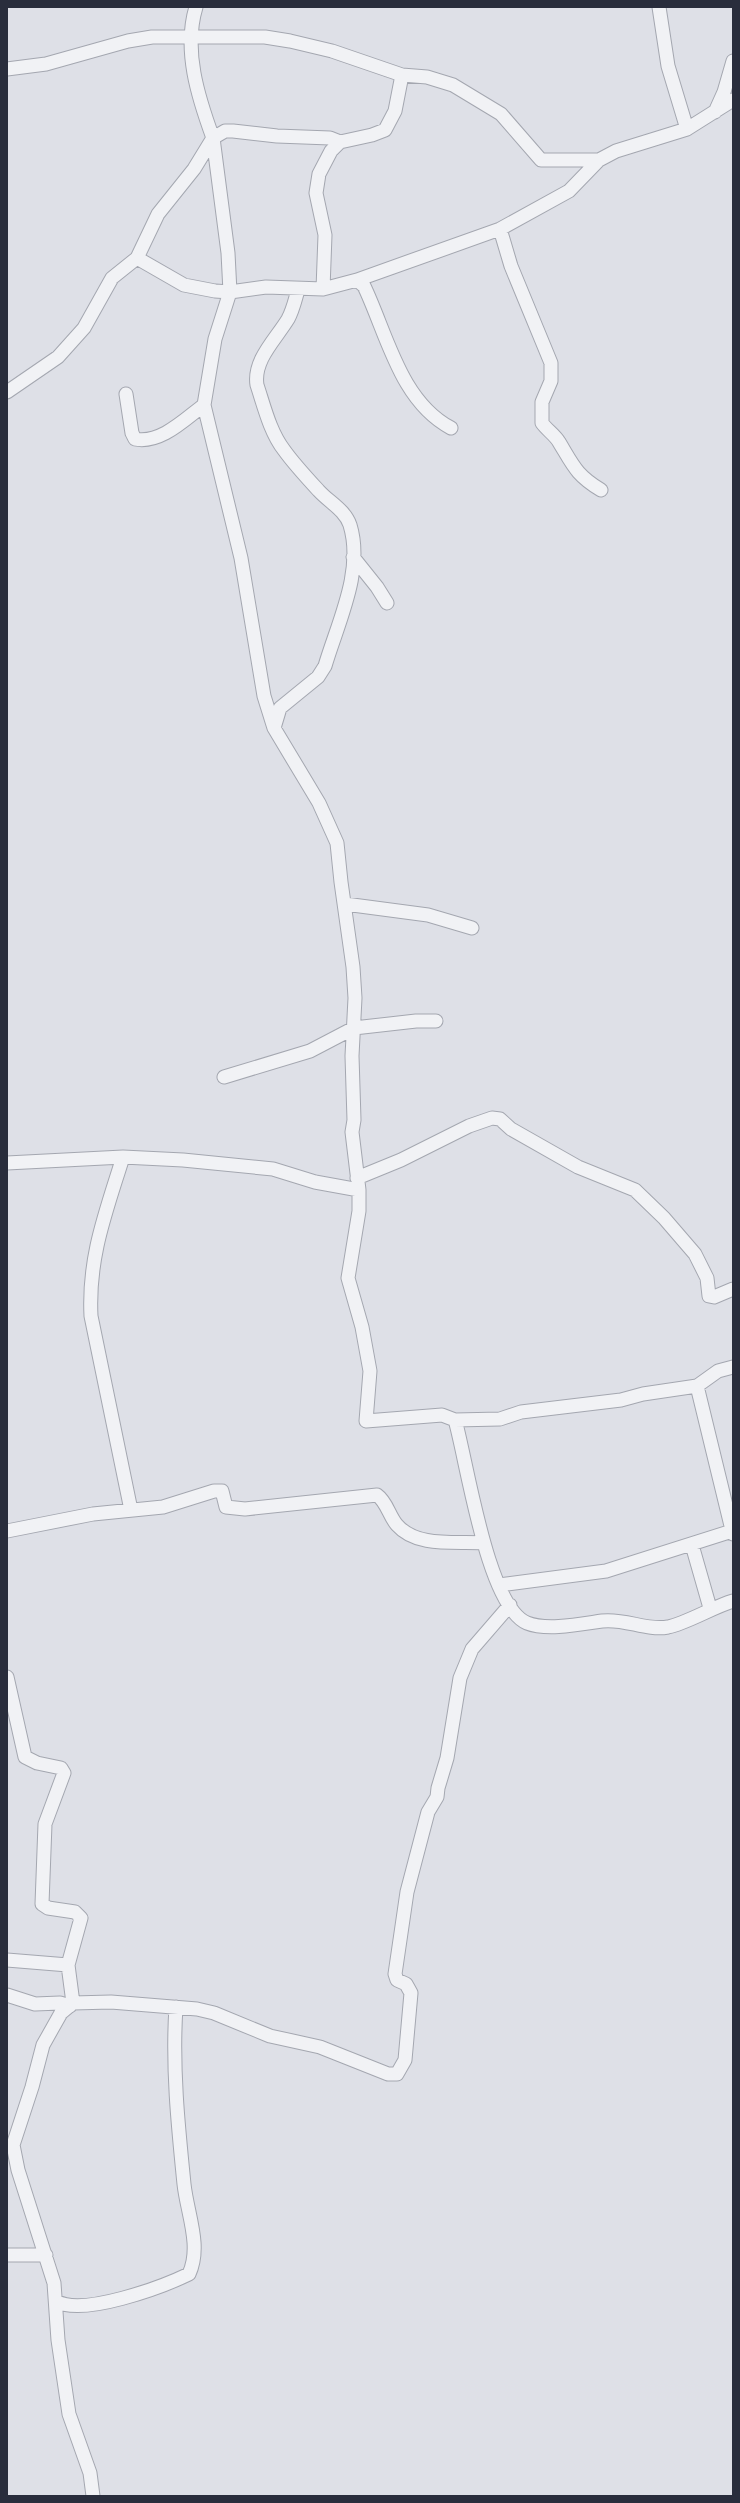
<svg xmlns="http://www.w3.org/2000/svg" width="740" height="2503" font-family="Quicksand,sans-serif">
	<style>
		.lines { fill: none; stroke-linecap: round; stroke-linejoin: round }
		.minor-casing { stroke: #a4a7b0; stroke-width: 15 }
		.minor { stroke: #f1f2f5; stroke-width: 13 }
	</style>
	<rect width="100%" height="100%" fill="#dee0e7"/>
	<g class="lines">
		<defs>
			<path id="minor" d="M 659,7 L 668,66 L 687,129
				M 7,69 L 46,64 L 128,41 L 152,37 L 265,37 L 290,41 L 332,51 L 402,75 L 427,77 L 453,85 L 501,114 L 541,160 L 599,160
				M 715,112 L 724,92 L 733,61
				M 340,142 L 330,138 L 277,136 L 233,131 L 225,131 L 213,138 L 228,253 L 230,292 L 215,339 L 204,405 L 241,558 L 264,696 L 274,728 L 319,803 L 337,843 L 341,882 L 353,967 L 355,998 L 352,1056 L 354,1120 L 352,1132 L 359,1190 L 359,1211 L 348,1278 L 362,1327 L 370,1371 L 366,1421 L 442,1415 L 455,1420 C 467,1461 487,1606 527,1623 C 547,1631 581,1624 602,1621 C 625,1618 646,1631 668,1627 C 687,1623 713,1607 733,1601
				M 500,229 L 511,266 L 551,363 L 551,381 L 542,402 L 542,423 C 547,430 555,435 559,442 C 573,465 576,475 601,490
				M 137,258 L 184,285 L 215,291 L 230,292 L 266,287 L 323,289 L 357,280 L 364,286 C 387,334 400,401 451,428
				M 357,280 L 500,229 L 569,191 L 599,160 L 616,151 L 687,129 L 733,100
				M 323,289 L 325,235 L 316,193 L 319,174 L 331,151 L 340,142 L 372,135 L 385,130 L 395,111 L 402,75
				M 7,392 L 58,357 L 84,328 L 112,278 L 137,258 L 158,214 L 194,169 L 213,138 C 198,97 183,50 196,7
				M 126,394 L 132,433 L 135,439 C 161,444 185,419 204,405
				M 353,557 L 377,587 L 387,603
				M 274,728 L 280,708 L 318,677 L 325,666 C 338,622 364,571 350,525 C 345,510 329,502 319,491 C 307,478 294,464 284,450 C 270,432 264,406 257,385 C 253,360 276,339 288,319 C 293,310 295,300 298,290
				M 345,904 L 428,915 L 472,928
				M 224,1077 L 310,1051 L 354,1028 L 416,1021 L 436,1021
				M 123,1157 C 106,1212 88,1257 91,1316 L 131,1510
				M 7,1163 L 123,1157 L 183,1160 L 273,1169 L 315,1182 L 359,1190
				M 357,1178 L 401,1160 L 469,1126 L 492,1118 L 500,1119 L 511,1129 L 578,1167 L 635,1190 L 664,1218 L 695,1254 L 707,1278 L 709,1296 L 714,1297 L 733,1289
				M 697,1386 L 733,1534
				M 455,1420 L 500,1419 L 521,1412 L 621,1400 L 643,1394 L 697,1386 L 718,1371 L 733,1367
				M 7,1531 L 93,1514 L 163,1507 L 214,1491 L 222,1491 L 226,1507 L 245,1509 L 377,1495 C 387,1502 389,1516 397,1525 C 417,1548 456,1541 484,1543
				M 692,1545 L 710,1608
				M 499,1585 L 606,1571 L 732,1531
				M 7,1677 L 25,1757 L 37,1763 L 61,1768 L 64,1773 L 45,1824 L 42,1904 L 48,1908 L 75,1912 L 81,1918 L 68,1965 L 73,2003 L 61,2013 L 43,2045 L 32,2087 L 13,2145 L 18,2170 L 54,2283 L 58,2340 L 69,2414 L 90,2473 L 93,2496
				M 7,1960 L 68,1965
				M 7,1995 L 35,2004 L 60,2003 L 70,2006
				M 73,2003 L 111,2002 L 197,2009 L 214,2013 L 270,2036 L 320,2047 L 388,2074 L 397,2074 L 405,2060 L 411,1993 L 406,1984 L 397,1980 L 395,1974 L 407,1892 L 428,1812 L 437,1797 L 438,1788 L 447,1758 L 460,1678 L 472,1649 L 510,1605
				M 7,2255 L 46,2255
				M 56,2301 C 82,2317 162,2287 189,2274 C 202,2246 187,2213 184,2184 C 178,2125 172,2066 176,2007"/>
		</defs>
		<use href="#minor" class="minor-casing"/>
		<use href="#minor" class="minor"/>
	</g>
	<rect width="740" height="2503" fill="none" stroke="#292d3c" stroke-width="16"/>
</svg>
